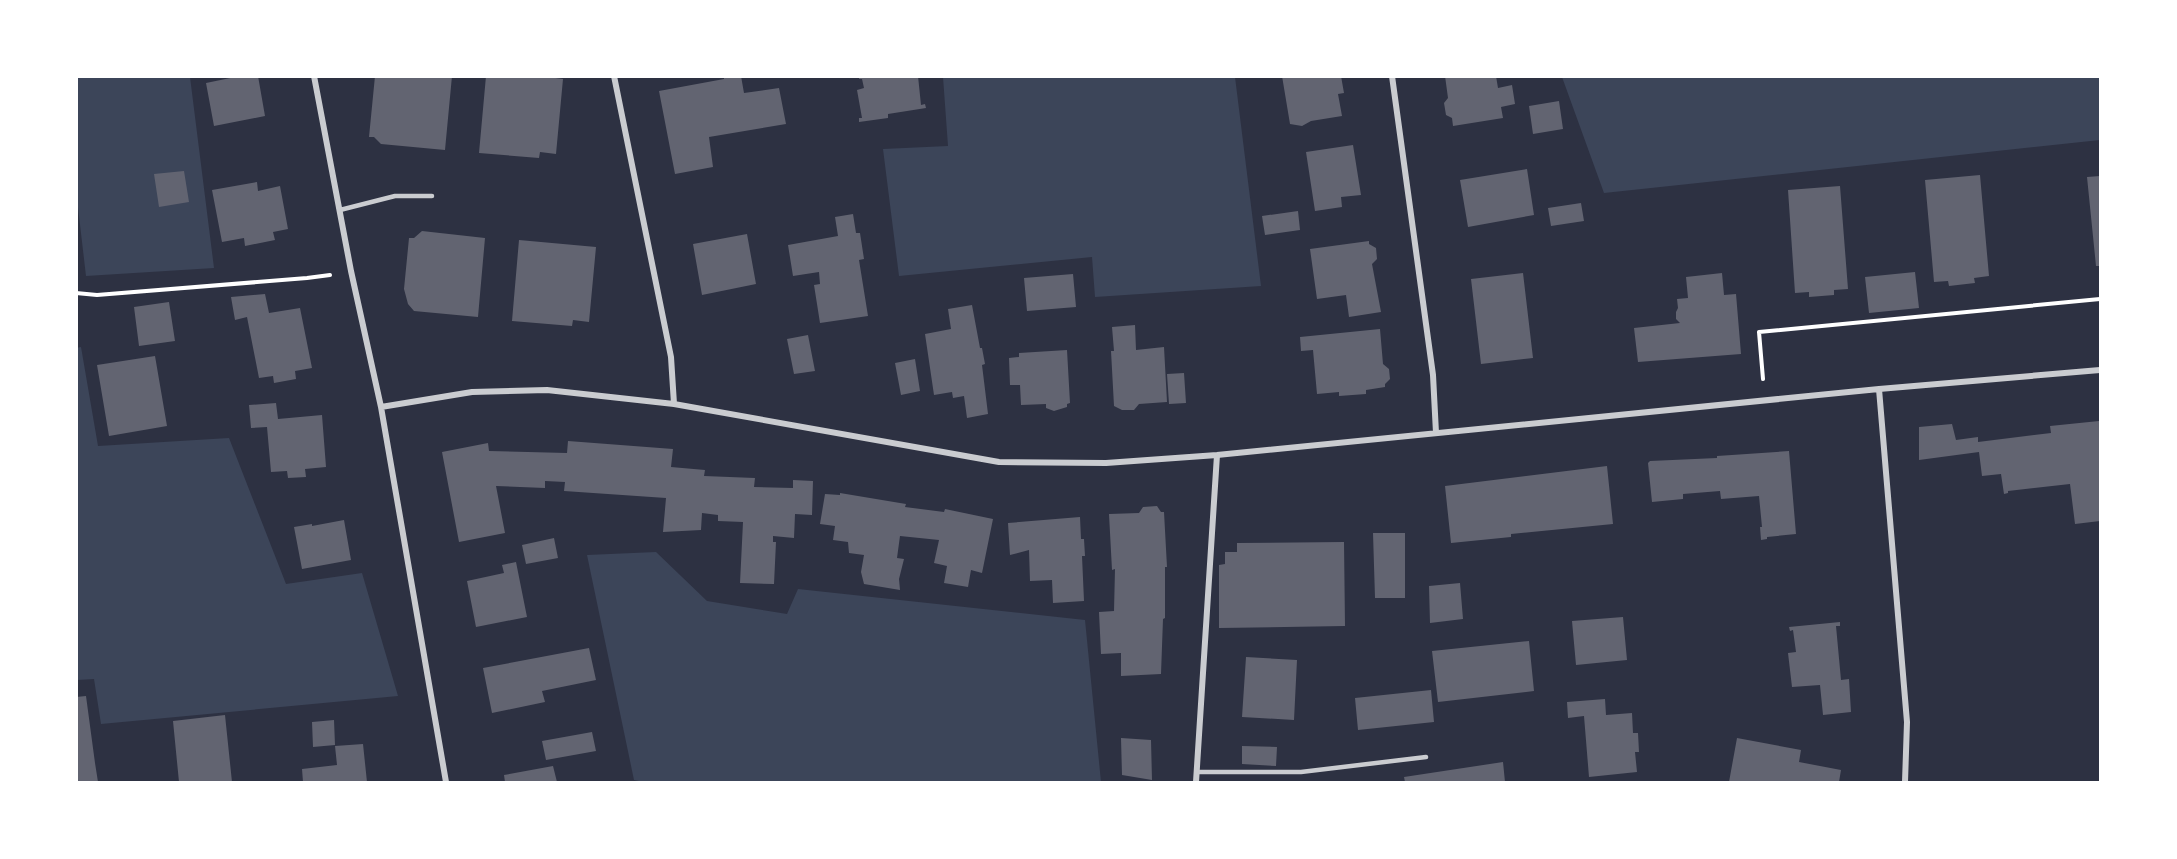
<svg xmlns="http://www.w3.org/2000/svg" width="2177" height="859" font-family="Roboto,sans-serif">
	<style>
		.green { fill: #3c4559 }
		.building { fill: #626471 }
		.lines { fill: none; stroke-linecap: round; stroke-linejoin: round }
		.path { stroke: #fff; stroke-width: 4 }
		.service { stroke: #caccd0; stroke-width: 4.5 }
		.minor { stroke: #caccd0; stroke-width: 6 }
	</style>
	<rect width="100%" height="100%" fill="#2d3142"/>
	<path class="green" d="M 76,77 L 190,77 L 214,268 L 86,276 L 77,199 Z
		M 943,77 L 1235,77 L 1261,286 L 1095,297 L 1092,257 L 899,276 L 883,149 L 948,146 Z
		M 1562,77 L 2100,77 L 2100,140 L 1604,193 Z
		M 81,347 L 98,446 L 229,438 L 286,584 L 362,573 L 398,696 L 101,724 L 94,679 L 77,680 L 76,348 Z
		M 656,552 L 707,601 L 787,614 L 798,589 L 1085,620 L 1101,782 L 644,782 L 634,780 L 587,555 Z"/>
	<path class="building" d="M 240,76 L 258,76 L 265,116 L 214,126 L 206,83 Z
		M 375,76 L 452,76 L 445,150 L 381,144 L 374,137 L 369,137 Z
		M 486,76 L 540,76 L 563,79 L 556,154 L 540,152 L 539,158 L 479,153 Z
		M 724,76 L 741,76 L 744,93 L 779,88 L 786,124 L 709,137 L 713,167 L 675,174 L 659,91 L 724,79 Z
		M 918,76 L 921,105 L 925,104 L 926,108 L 888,114 L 888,118 L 859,122 L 859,118 L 862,118 L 857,90 L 864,88 L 862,79 L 859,79 L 859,77 Z
		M 1282,76 L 1341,76 L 1344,93 L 1338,94 L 1342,116 L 1311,121 L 1302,126 L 1290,124 Z
		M 1445,76 L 1496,76 L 1498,88 L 1512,85 L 1515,104 L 1501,107 L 1503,118 L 1453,126 L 1452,118 L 1446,115 L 1444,103 L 1448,98 Z
		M 1559,101 L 1563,129 L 1533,134 L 1529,106 Z
		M 1353,145 L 1361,195 L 1341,197 L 1342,207 L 1315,211 L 1306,152 Z
		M 1527,169 L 1534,215 L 1468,227 L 1460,180 Z
		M 184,171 L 189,202 L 159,207 L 154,174 Z
		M 1980,175 L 1989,276 L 1974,278 L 1975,283 L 1949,286 L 1948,281 L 1934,282 L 1925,180 Z
		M 2100,176 L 2100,266 L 2096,266 L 2087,177 Z
		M 257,182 L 258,191 L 280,186 L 288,229 L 273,232 L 275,240 L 245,246 L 244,238 L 222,242 L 212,190 Z
		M 1840,186 L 1848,289 L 1834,290 L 1834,295 L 1809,297 L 1809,292 L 1795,293 L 1788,190 Z
		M 1581,203 L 1584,221 L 1551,226 L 1548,208 Z
		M 1298,211 L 1300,230 L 1265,235 L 1262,216 Z
		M 853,214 L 856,233 L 860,233 L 864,259 L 859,260 L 868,316 L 820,323 L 814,285 L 820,284 L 819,272 L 793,276 L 788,245 L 838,236 L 835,217 Z
		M 422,231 L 485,238 L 478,317 L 414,311 L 408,304 L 404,289 L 409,238 L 414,238 Z
		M 747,234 L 756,284 L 702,295 L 693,244 Z
		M 519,240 L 596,247 L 589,322 L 573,320 L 572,326 L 512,321 Z
		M 1369,241 L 1369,244 L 1376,248 L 1377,259 L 1372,264 L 1381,312 L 1349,317 L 1346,295 L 1317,299 L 1310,249 Z
		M 1915,272 L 1919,308 L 1869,313 L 1865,277 Z
		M 1523,273 L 1533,358 L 1481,364 L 1471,279 Z
		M 1722,273 L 1724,295 L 1736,294 L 1741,354 L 1638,362 L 1634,328 L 1680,323 L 1676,319 L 1676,312 L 1678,308 L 1677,299 L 1688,298 L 1686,277 Z
		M 1073,274 L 1076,307 L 1027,311 L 1024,278 Z
		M 265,294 L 269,313 L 300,308 L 312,368 L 295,371 L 296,379 L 274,383 L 273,376 L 259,378 L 247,317 L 235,320 L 231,297 Z
		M 169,302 L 175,341 L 139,346 L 134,307 Z
		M 972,305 L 980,348 L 982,348 L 985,364 L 982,365 L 988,414 L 967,418 L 964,396 L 953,398 L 952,392 L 934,395 L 925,334 L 951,329 L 948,309 Z
		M 1135,325 L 1136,350 L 1164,347 L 1167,402 L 1139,404 L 1134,410 L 1122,410 L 1114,406 L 1111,351 L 1114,351 L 1112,327 Z
		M 1380,329 L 1383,364 L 1389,369 L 1390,379 L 1385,384 L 1385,387 L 1366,390 L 1366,394 L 1339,396 L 1339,392 L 1317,394 L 1313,350 L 1301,351 L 1300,337 Z
		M 808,335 L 815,371 L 794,374 L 787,339 Z
		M 1067,350 L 1070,403 L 1067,404 L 1067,407 L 1054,411 L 1046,408 L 1046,404 L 1021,405 L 1020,385 L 1010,385 L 1009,358 L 1019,357 L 1019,353 Z
		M 155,356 L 167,426 L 109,436 L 97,365 Z
		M 915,359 L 920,391 L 901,395 L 895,363 Z
		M 1184,373 L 1186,403 L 1169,404 L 1167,374 Z
		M 276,403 L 278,419 L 322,415 L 326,467 L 305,469 L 306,477 L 288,478 L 287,471 L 271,472 L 267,427 L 251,428 L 249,405 Z
		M 2099,421 L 2100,437 L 2100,521 L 2075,524 L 2070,484 L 2008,491 L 2008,493 L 2004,494 L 2001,474 L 1982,476 L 1979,452 L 1919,460 L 1919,427 L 1952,424 L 1956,440 L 1978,437 L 1978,442 L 2051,433 L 2050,426 Z
		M 568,441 L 673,449 L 671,467 L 705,470 L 704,476 L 755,478 L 754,487 L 793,488 L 793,480 L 813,481 L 812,515 L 795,514 L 794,538 L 773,536 L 773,542 L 776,542 L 774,584 L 740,583 L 743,522 L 718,521 L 718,515 L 702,513 L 701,530 L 663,532 L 666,498 L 564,491 L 565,482 L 545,481 L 545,488 L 496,486 L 505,533 L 459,542 L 442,452 L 488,443 L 489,451 L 567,453 Z
		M 1789,451 L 1796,534 L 1767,537 L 1767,539 L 1761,540 L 1760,527 L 1762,527 L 1759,496 L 1721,499 L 1720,491 L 1683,494 L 1683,499 L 1652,502 L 1648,463 L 1650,461 L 1717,458 L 1717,456 Z
		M 1607,466 L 1613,524 L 1511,534 L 1511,537 L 1451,543 L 1445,486 Z
		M 840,493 L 906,504 L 905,507 L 944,512 L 945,509 L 993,519 L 982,573 L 971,570 L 968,587 L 944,583 L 947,566 L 934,563 L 939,540 L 900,536 L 897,558 L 904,559 L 899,579 L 900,590 L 864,584 L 861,572 L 864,555 L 849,553 L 848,542 L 833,540 L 835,526 L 820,524 L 825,494 L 840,495 Z
		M 1157,506 L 1161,512 L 1164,512 L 1167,567 L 1165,567 L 1165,618 L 1163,619 L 1161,674 L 1121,676 L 1121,653 L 1101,654 L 1099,612 L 1114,611 L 1115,569 L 1112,570 L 1109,514 L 1139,513 L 1143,507 Z
		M 1080,517 L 1081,539 L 1084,539 L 1085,556 L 1082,556 L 1084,601 L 1053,603 L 1052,580 L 1030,581 L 1029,550 L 1010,555 L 1008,523 Z
		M 344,520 L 351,560 L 302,569 L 294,527 L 312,524 L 312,526 Z
		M 1373,533 L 1405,533 L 1405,598 L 1375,598 Z
		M 554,538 L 558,558 L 526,564 L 522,545 Z
		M 1344,542 L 1345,626 L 1219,628 L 1219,565 L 1225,564 L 1225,552 L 1237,552 L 1237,543 Z
		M 516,562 L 527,617 L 476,627 L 467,581 L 504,573 L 502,565 Z
		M 1460,583 L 1463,619 L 1430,623 L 1429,586 Z
		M 1623,617 L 1627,660 L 1576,665 L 1572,621 Z
		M 1840,622 L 1840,626 L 1836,626 L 1841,680 L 1849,679 L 1851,712 L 1823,715 L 1820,685 L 1792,687 L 1788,653 L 1796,652 L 1793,630 L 1790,631 L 1789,627 Z
		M 1529,641 L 1534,691 L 1438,702 L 1432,651 Z
		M 589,648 L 596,680 L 542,691 L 545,702 L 492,713 L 483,668 Z
		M 1246,657 L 1297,660 L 1294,720 L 1242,717 Z
		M 1431,690 L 1434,722 L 1358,730 L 1355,698 Z
		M 86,696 L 95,763 L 98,782 L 76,782 L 76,697 Z
		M 1605,699 L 1606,715 L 1632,713 L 1633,733 L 1638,733 L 1639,752 L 1635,752 L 1637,772 L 1589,777 L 1584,716 L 1568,718 L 1567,702 Z
		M 225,715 L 232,782 L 179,782 L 173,721 Z
		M 334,720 L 335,745 L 313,747 L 312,722 Z
		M 592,732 L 596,751 L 546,760 L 542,741 Z
		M 1121,738 L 1151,740 L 1152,780 L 1122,775 Z
		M 1737,738 L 1801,750 L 1799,762 L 1841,770 L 1839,782 L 1729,782 Z
		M 363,744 L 367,782 L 303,782 L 302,769 L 337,765 L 335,746 Z
		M 1242,746 L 1277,747 L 1276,766 L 1242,764 Z
		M 1503,762 L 1505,782 L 1405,782 L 1404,777 Z
		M 553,766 L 557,782 L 505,782 L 504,775 Z"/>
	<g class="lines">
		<path class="path" d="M 76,293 L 97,295 L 307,278 L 330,275
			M 1763,379 L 1759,332 L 2100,299"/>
		<path class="service" d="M 340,210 L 395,196 L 432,196
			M 1197,772 L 1301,772 L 1426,757"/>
		<path class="minor" d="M 314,76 L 351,271 L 381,407 L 446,782
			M 614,76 L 671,357 L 674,404
			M 1392,76 L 1433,375 L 1436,433
			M 1879,389 L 1907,722 L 1905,782
			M 381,407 L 472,392 L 547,390 L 674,404 L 999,462 L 1106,463 L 1217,455 L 1879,389 L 2100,370
			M 1196,782 L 1217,455"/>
	</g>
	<rect width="2177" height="859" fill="none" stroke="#ffffff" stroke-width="156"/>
</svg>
